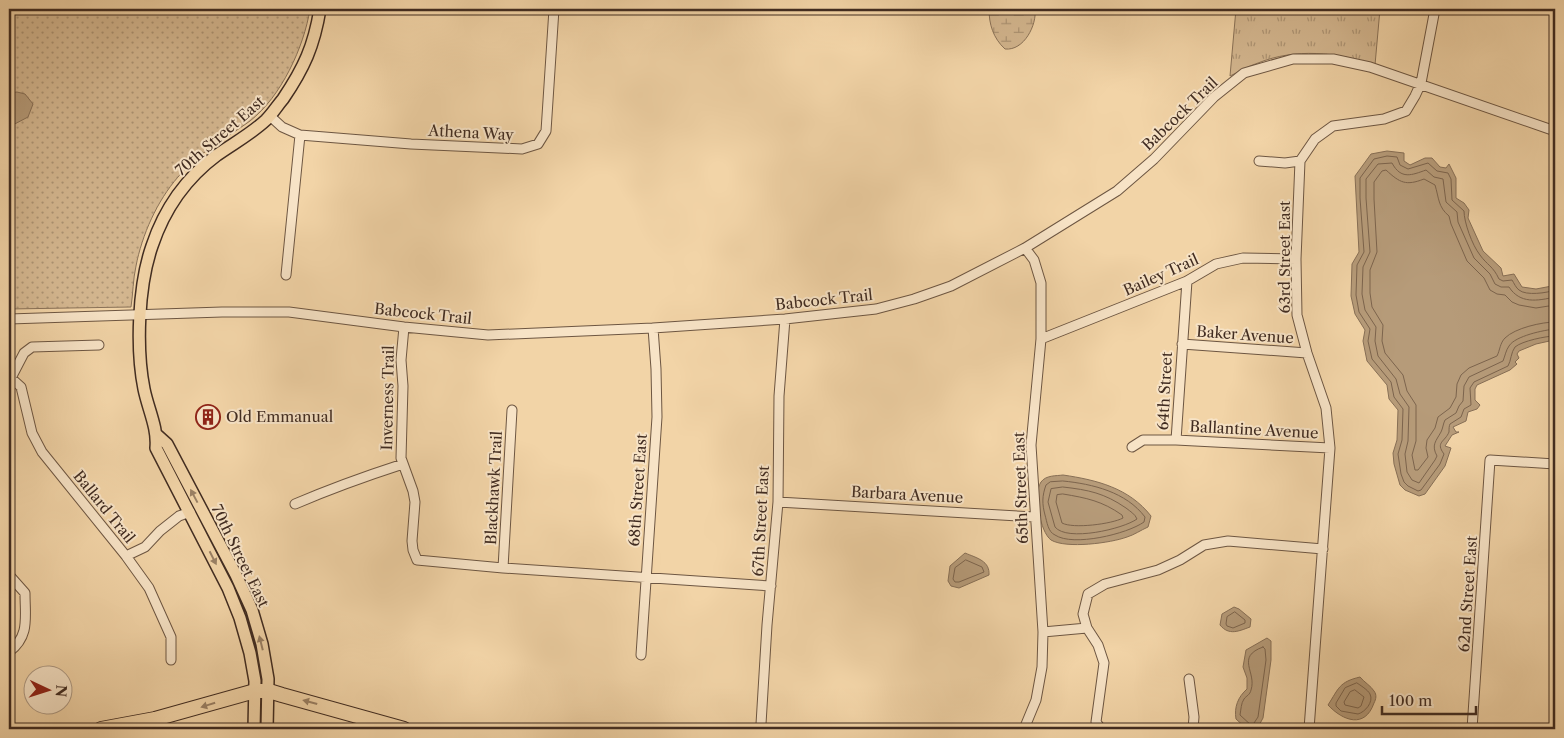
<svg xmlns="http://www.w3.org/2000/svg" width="1564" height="738" font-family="'Libre Caslon Text',serif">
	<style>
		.grass { fill: url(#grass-dots); stroke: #8a7258 }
		.wetland { fill: url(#wetland-marsh); stroke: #8a7258 }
		.park { fill: url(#park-tufts); stroke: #8a7258 }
		.water { fill: #b69b79; stroke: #876f56 }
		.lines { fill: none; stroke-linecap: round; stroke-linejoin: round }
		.shore { stroke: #7c644d; stroke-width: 1 }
		.minor-casing { stroke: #6d5642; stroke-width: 11 }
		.major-casing { stroke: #412c21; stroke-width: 14 }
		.highway-casing { stroke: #412c21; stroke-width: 16 }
		.minor { stroke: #f7e3c6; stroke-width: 9 }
		.major { stroke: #f2d4a7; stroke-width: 11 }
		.highway { stroke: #f2d4a7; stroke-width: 14 }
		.oneway { fill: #9a8064 }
		.labels { text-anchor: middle; stroke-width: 4; stroke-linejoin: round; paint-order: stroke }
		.street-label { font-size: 15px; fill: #412c21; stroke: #f7e3c6 }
		.poi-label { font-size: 15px; fill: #412c21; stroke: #f7e3c6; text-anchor: start }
	</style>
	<defs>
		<pattern id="grass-dots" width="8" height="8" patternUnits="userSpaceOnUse" patternTransform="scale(1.25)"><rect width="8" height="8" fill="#d4b790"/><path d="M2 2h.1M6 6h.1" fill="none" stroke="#ae9575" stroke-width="1.8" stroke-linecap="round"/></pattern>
		<pattern id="wetland-marsh" width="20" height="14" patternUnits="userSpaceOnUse" patternTransform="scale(1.25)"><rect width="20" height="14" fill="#d4b790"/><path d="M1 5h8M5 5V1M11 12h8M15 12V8" fill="none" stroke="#ae9575"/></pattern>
		<pattern id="park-tufts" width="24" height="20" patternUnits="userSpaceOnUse" patternTransform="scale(1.25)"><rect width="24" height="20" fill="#d4b790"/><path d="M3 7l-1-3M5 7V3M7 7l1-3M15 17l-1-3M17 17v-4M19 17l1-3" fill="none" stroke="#ae9575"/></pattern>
	</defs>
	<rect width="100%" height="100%" fill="#f2d4a7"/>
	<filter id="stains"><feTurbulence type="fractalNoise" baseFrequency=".004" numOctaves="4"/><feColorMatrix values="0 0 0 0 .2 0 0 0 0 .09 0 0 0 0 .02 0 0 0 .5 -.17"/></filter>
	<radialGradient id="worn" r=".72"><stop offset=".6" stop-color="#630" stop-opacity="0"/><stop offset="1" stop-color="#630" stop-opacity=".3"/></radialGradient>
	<path class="grass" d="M 9,9 L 310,9 C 304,47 281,97 250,121 C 225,139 198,153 178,177 C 157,201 142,235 136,266 C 133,279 133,294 131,307 L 9,309 Z"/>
	<path class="wetland" d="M 989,9 L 1035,9 C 1037,25 1024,51 1005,49 C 993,38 989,24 989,9 Z"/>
	<path class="park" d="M 1236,9 L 1380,9 L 1375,65 C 1337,52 1295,48 1258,63 C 1248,66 1239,72 1230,76 Z"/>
	<path class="water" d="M 17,92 L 25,94 L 33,104 L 28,117 L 9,127 L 9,93 Z
		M 1387,151 L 1404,153 L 1404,161 L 1410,165 L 1425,158 L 1432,158 L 1440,167 L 1446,168 L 1449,164 L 1456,178 L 1456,198 L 1464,203 L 1469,210 L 1468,218 L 1483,251 L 1501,268 L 1503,276 L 1514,274 L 1522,287 L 1536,289 L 1552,286 L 1555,282 L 1555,342 L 1554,340 L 1536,344 L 1519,351 L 1517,354 L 1519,358 L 1515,362 L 1517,364 L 1510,370 L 1477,385 L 1475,389 L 1475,400 L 1480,405 L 1477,409 L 1468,412 L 1466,421 L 1453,427 L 1456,432 L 1459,432 L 1452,435 L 1445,446 L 1451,448 L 1445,466 L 1425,494 L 1419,496 L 1405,490 L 1400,485 L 1394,464 L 1393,453 L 1397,440 L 1398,410 L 1389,399 L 1387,385 L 1367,361 L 1363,341 L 1365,330 L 1355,314 L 1351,296 L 1352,264 L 1359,252 L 1355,176 L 1371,154 Z
		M 1063,475 C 1097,480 1129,488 1151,516 L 1148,527 C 1141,530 1134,535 1127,537 C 1111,543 1066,549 1051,540 C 1040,532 1033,493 1041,482 C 1046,475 1056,476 1063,475 Z
		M 965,553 C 977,558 990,561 989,575 L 959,588 L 951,586 L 948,581 L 950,566 Z
		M 1234,607 L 1239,609 L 1251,619 L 1250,627 C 1239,631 1229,636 1220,625 L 1222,614 Z
		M 1267,638 L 1271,641 L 1271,660 L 1263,718 L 1257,729 L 1247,729 L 1236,719 C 1234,707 1238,697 1247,689 L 1247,678 L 1243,667 L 1246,650 Z
		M 1360,677 C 1364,682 1371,686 1374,691 C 1377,695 1376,699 1374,703 C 1365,729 1343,721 1328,705 C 1339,688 1339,682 1360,677 Z"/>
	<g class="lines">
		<path class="shore" d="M 1555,290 C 1547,293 1526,296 1519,290 C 1516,288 1514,283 1512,280 L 1503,281 L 1499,279 C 1493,266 1487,265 1480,255 C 1472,245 1464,222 1464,211 L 1452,200 L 1451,179 L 1448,173 L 1437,171 L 1428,163 L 1408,169 L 1400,165 L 1397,157 L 1387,156 L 1374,159 L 1360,178 L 1360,198 L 1364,252 L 1357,265 L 1356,295 L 1359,312 L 1370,329 L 1368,341 L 1372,359 L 1391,382 L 1394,397 L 1403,409 L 1402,440 L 1398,454 L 1401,474 L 1404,482 L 1408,486 L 1418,491 L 1421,490 L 1440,464 L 1444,454 C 1435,442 1445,442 1449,432 C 1449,429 1449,426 1450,424 L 1461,417 L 1464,409 L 1471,405 L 1470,388 L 1474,382 L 1508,366 C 1511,361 1511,352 1515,347 C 1522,341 1546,336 1555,336
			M 1555,297 C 1537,301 1520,304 1509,287 L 1501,287 L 1495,284 L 1490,274 L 1474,258 L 1458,222 L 1457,212 L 1446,202 L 1443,179 L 1434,177 L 1426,170 C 1412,175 1401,180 1392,163 L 1378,164 L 1366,179 L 1366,198 L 1370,252 L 1363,267 L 1362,294 L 1365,310 L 1376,327 L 1375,341 L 1378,356 L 1396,379 L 1400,394 L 1409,407 L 1408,441 L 1405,454 L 1407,472 L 1412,480 L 1419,483 L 1435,460 L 1437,456 C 1431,445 1436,441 1441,432 C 1443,428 1443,424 1445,420 L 1456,413 L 1459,406 L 1463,401 L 1464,386 L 1469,377 L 1503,361 C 1505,356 1506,350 1509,346 C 1515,336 1544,330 1555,329
			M 1555,305 L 1536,308 L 1519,305 L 1512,302 L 1505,295 L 1497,294 L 1490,290 L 1484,278 L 1467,261 L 1451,224 L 1449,216 C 1438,207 1439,198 1435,185 L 1424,179 C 1406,186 1400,183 1386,170 L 1382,171 L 1374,182 L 1374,199 L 1377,252 L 1370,270 L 1370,293 L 1372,307 L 1383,325 L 1382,341 L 1385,353 L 1403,375 L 1407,391 L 1416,405 L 1416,441 L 1412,455 L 1415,470 L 1418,470 L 1428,457 L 1426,448 L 1427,440 L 1435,428 L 1438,417 L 1450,408 L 1456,397 L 1457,384 L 1461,375 L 1469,368 L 1497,356 C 1500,350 1500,343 1505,338 C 1515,328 1542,322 1555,322
			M 1063,481 C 1093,484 1126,492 1145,517 L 1144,522 C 1127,534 1073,547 1055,535 C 1048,532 1047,522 1045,515 C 1042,504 1042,496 1046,485 L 1050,482 Z
			M 1063,487 C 1089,490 1104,493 1126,508 C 1131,512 1135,514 1137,519 C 1123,529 1067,542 1055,527 L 1048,502 L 1051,489 Z
			M 1063,494 C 1087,498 1102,501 1122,515 L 1123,518 C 1112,524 1073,529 1062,523 L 1056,502 L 1057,495 Z
			M 966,560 L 982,567 L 984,572 L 959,582 L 955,582 L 953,579 L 955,568 Z
			M 1235,612 L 1245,620 L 1245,623 L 1233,628 L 1227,626 L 1226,624 L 1227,617 Z
			M 1263,647 L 1265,649 L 1266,660 L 1258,717 L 1252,726 L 1240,715 C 1241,710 1241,703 1244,699 C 1246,696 1250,695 1251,690 C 1257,672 1235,657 1263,647 Z
			M 1357,683 C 1360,685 1368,690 1370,694 C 1374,702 1365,712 1358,714 L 1341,711 L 1336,706 L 1336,703 L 1345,688 Z
			M 1355,690 L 1364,697 L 1361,706 L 1358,708 L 1345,705 L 1344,702 L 1350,692 Z"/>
		<defs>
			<path id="minor" d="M 270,116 L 282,127 L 300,135 L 411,144 L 522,149 L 538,144 L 546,131 L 554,9
				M 1259,161 L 1285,163 L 1300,161
				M 286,275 L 300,135
				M 9,319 L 222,312 L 289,312 L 404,327 L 488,335 L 653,328 L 785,319 L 876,309 L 914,299 L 951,286 L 1025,248 L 1117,191 L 1154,159 L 1214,97 L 1244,73 L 1293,59 L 1333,59 L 1370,67 L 1555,131
				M 404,327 L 401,360 L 403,386 L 401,458 L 413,491 L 415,502 L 412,541 L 413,550 L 417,560 L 503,568 L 771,586
				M 1041,339 L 1187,281 L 1216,264 L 1243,258 L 1296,259
				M 1182,344 L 1307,353
				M 9,378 L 11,378 L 21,387 L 32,433 L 42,452 L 126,556 L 149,588 L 171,637 L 171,660
				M 11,378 L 24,353 L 32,347 L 99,345
				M 1176,440 L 1187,281
				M 1132,447 L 1143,440 L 1176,440 L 1330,448
				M 778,502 L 1034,517
				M 295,504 C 330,489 366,476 403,464
				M 126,556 L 145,547 L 160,531 L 179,516 L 190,512
				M 503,568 L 512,410
				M 9,575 L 25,593 C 25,618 30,636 9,652
				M 1043,632 L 1087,628
				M 641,655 L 657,417 L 656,369 L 653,328
				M 1189,679 L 1194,717 L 1193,729
				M 761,724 L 767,625 L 778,502 L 779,396 L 785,319
				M 1024,729 L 1036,700 L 1042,667 L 1043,632 L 1031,445 L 1041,339 L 1041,283 L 1034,260 L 1025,248
				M 1101,729 L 1096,722 L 1104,663 L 1098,645 L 1087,628 L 1083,614 L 1088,594 L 1105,584 L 1158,570 L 1180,560 L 1204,545 L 1228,541 L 1323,549
				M 1309,729 L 1330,448 L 1326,408 L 1307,353 L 1297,315 L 1296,259 L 1300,161 L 1315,139 L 1333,126 L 1384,119 L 1406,111 L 1415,96 L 1421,83 L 1435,9
				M 1472,729 L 1490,460 L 1555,464"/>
			<path id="major" d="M 157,435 L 167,444 L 236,575 L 252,610 L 262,644 L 268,679 L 267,729
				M 254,729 L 255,681 L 250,653 L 240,618 L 228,588 L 156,448 C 158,428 148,409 144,389 C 136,349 138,286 152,246 C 164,210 186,178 217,155 C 234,143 251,134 266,120 C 273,113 277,106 283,99 C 304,68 314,46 320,9"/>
			<path id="highway" d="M 101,729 L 155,719 L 255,691 L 269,691 L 282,695 L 404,729"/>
		</defs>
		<use href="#minor" class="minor-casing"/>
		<use href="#major" class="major-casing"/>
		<use href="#highway" class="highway-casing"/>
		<use href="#minor" class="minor"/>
		<use href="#major" class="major"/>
		<use href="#highway" class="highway"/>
	</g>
	<defs><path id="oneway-solid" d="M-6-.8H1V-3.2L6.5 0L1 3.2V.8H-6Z" transform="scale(1.25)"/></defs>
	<g class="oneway">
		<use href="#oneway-solid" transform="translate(194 496) rotate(-118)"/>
		<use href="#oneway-solid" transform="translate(213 558) rotate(63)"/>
		<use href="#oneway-solid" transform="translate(261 643) rotate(-104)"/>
		<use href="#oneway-solid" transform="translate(310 702) rotate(-165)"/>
		<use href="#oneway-solid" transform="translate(208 705) rotate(163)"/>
	</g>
	<defs>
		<symbol id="building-ring" viewBox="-11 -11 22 22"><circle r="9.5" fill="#f7e3c6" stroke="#8f2418" stroke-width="1.5"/><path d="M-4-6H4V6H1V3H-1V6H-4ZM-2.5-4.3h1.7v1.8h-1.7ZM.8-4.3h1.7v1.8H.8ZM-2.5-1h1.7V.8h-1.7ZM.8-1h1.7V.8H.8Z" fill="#8f2418"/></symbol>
	</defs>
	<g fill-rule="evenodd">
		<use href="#building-ring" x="194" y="403" width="28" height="28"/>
	</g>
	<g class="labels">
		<g class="street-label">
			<text transform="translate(1180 114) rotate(-44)" y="5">Babcock Trail</text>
			<text transform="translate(471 133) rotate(3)" y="5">Athena Way</text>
			<text transform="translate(220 136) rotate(-41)" y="5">70th Street East</text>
			<text transform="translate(1285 257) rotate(-90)" y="5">63rd Street East</text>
			<text transform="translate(1161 275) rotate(-24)" y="5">Bailey Trail</text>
			<text transform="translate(824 300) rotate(-6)" y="5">Babcock Trail</text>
			<text transform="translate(423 314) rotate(6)" y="5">Babcock Trail</text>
			<text transform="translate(1245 335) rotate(4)" y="5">Baker Avenue</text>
			<text transform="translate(1165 391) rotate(-87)" y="5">64th Street</text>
			<text transform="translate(388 398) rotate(-89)" y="5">Inverness Trail</text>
			<text transform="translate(1254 430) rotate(3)" y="5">Ballantine Avenue</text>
			<text transform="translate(494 488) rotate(-87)" y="5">Blackhawk Trail</text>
			<text transform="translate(1021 488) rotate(-92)" y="5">65th Street East</text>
			<text transform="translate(638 490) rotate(-86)" y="5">68th Street East</text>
			<text transform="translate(907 495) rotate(3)" y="5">Barbara Avenue</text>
			<text transform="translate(104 507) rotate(51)" y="5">Ballard Trail</text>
			<text transform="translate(761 521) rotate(-87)" y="5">67th Street East</text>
			<text transform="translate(240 556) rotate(64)" y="5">70th Street East</text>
			<text transform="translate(1468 594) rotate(-86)" y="5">62nd Street East</text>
		</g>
		<g class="poi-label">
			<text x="226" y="422">Old Emmanual</text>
		</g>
	</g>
	<rect width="1564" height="738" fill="none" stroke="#f2d4a7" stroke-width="30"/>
	<rect x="10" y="10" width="1544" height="718" fill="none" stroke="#412c21" stroke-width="2.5"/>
	<rect x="15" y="15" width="1534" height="708" fill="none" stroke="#412c21"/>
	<g transform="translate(48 690) rotate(94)"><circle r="24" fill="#f7e3c6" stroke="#ae9a84"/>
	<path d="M0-4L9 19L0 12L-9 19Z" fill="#8f2418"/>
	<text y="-8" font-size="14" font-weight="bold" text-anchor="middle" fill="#412c21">N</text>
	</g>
	<path d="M1382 706v8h94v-8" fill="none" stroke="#412c21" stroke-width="2.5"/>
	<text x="1389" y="706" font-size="15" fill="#412c21" stroke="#f7e3c6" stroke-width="4" paint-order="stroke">100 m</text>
	<rect width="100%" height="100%" filter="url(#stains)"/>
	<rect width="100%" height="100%" fill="url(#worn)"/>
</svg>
